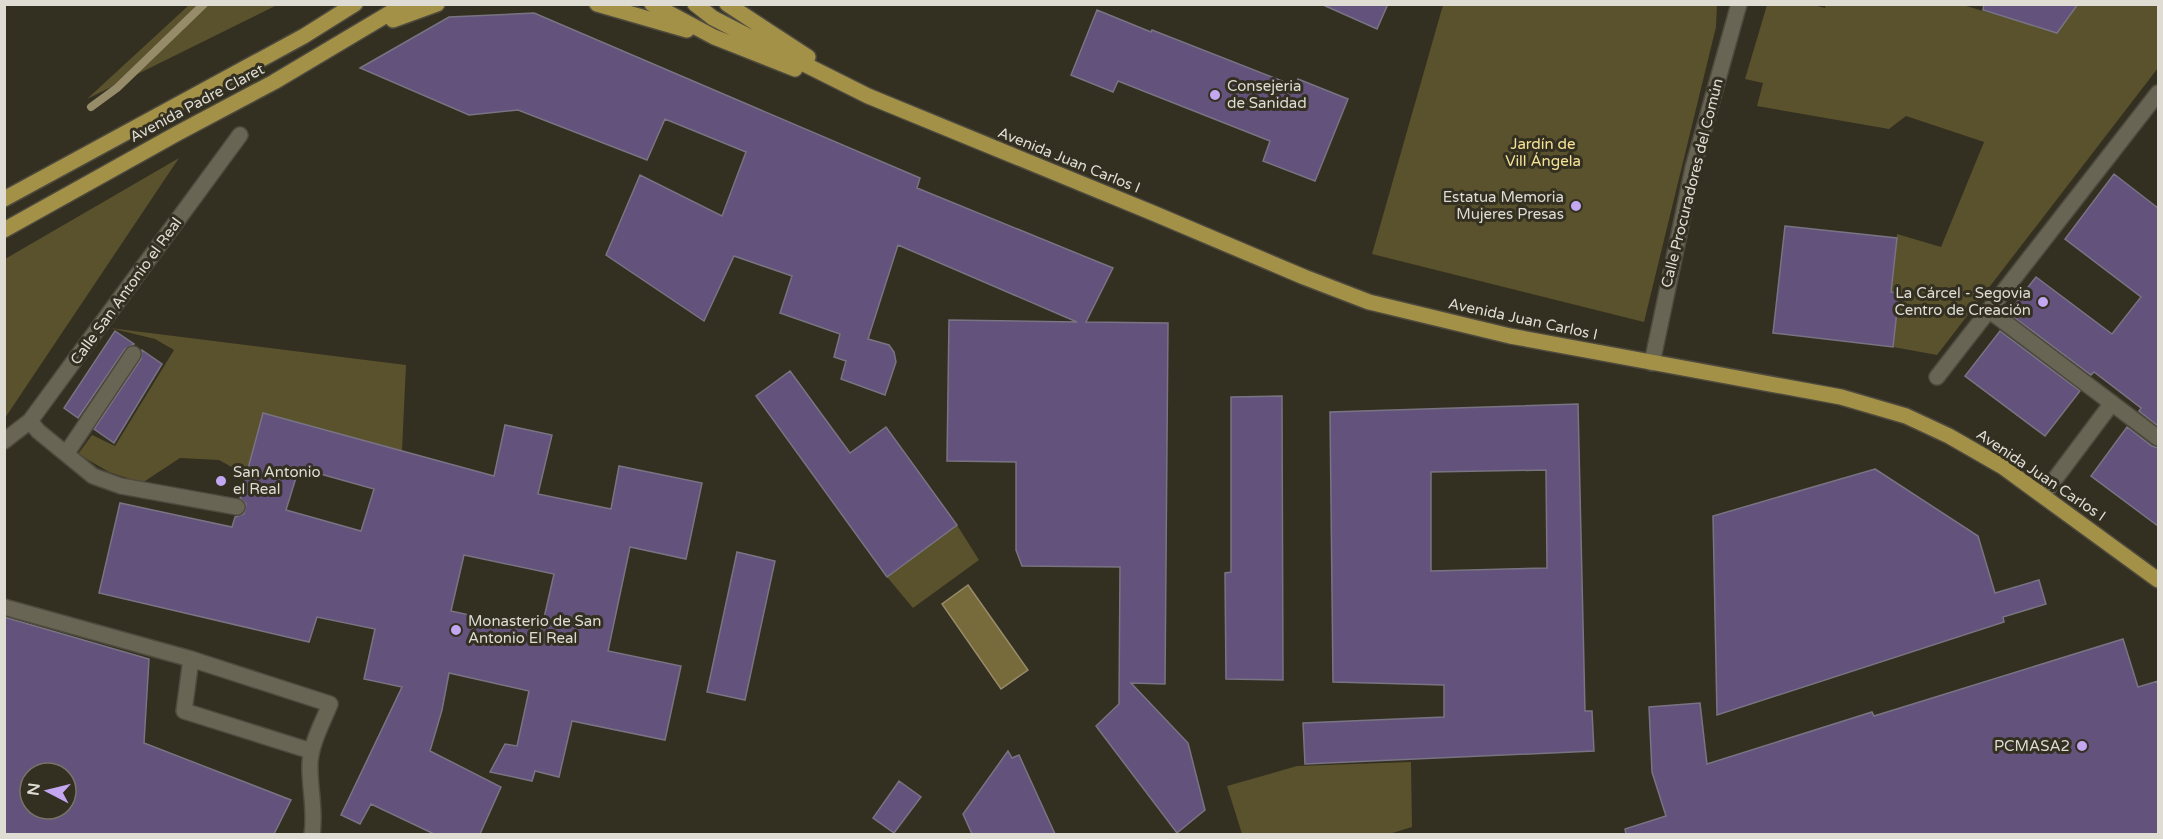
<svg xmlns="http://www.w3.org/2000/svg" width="2163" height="839" font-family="'Varela Round',sans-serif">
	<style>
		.green { fill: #5a512d }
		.water { fill: #776a3b; stroke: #968c69; stroke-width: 1.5 }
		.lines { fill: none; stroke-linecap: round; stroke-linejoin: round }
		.stream { stroke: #968c69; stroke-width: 8 }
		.building { fill: #63527b; stroke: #797483; stroke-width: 1.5; fill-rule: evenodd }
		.minor-casing { stroke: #4e4a3e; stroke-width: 18 }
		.major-casing { stroke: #4e4a3e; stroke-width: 18 }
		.minor { stroke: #696555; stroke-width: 15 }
		.major { stroke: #a39147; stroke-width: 15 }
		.poi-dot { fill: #c4a7f1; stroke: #332f21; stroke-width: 2 }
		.labels { text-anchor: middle; stroke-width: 6; stroke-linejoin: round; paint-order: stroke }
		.poi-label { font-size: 15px; fill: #dedcd3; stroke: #332f21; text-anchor: start }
		.street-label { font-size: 15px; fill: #dedcd3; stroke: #332f21 }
		.park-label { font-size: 15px; fill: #f6e296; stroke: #332f21 }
	</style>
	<rect width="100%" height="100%" fill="#332f21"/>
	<path class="green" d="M 1826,4 L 1963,5 L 2057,33 L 2078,5 L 2158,5 L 2158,68 L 1937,355 L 1893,347 L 1899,294 L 1891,292 L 1897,234 L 1941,247 L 1984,142 L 1906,116 L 1889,129 L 1757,106 L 1763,83 L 1745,79 L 1767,5 L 1813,5 L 1825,8 Z
		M 189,5 L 277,5 L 87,99 Z
		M 1443,5 L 1717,5 L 1716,27 L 1644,322 L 1372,254 Z
		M 179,158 L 5,418 L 5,259 Z
		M 110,328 L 406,365 L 402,451 L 263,413 L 246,475 L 219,460 L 180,458 L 142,483 L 109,472 L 78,454 L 92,435 L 115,446 L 174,350 L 155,339 Z
		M 957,525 L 979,560 L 913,608 L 887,577 Z
		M 1411,762 L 1412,827 L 1389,834 L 1242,834 L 1227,786 L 1297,766 Z"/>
	<path class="water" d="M 968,585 L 1028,670 L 1001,689 L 942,604 Z"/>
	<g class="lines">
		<path class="stream" d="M 91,107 L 117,88 L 204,4"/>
	</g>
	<path class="building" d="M 1321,4 L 1388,4 L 1377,29 Z
		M 1984,4 L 2078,4 L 2057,33 L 1983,10 Z
		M 1097,10 L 1151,32 L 1152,30 L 1295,86 L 1298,79 L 1348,99 L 1315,181 L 1263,161 L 1270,141 L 1118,81 L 1113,92 L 1071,75 Z
		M 534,13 L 920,178 L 917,188 L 1113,268 L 1086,322 L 1168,323 L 1165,684 L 1131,683 L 1188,743 L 1205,810 L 1177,833 L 1096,726 L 1119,704 L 1120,567 L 1022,566 L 1016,550 L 1016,462 L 947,461 L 949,320 L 1077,322 L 898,245 L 868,339 L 889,345 L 894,352 L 896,362 L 885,395 L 841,379 L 846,361 L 834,357 L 840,334 L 780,313 L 792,276 L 734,256 L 704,321 L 606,255 L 640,175 L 722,216 L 746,152 L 665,119 L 647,160 L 518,110 L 469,115 L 360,68 L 449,17 Z
		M 2114,174 L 2158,208 L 2158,426 L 2139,411 L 2141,408 L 2094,372 L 2091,375 L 2011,315 L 2015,311 L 2012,308 L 2036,277 L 2112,334 L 2141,297 L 2065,239 Z
		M 1785,226 L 1897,238 L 1891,292 L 1899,293 L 1893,347 L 1773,333 Z
		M 115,331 L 134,344 L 125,349 L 78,418 L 64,408 Z
		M 2000,331 L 2080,391 L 2045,436 L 1965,376 Z
		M 142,350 L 162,364 L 114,443 L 94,429 L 141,359 Z
		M 790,371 L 850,453 L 886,427 L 957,525 L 887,577 L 756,396 Z
		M 1282,396 L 1283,680 L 1226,679 L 1225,573 L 1231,572 L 1231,397 Z
		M 1578,404 L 1585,711 L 1592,711 L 1594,751 L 1305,764 L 1303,723 L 1444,717 L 1444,685 L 1333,682 L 1330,412 ZM 1546,470 L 1547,568 L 1431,571 L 1431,472 Z
		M 263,413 L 494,476 L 505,425 L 552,435 L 538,494 L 611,509 L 619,466 L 702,483 L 686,559 L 630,547 L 608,651 L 681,666 L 665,740 L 572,721 L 559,777 L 535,771 L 532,781 L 490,772 L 505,744 L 517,746 L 529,691 L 449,673 L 442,710 L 430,751 L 501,787 L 480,834 L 434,834 L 371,804 L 360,824 L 341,815 L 402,687 L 364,679 L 375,629 L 317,617 L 309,642 L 99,593 L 120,503 L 232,527 L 235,517 L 244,514 L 246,504 L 240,498 ZM 299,468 L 374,489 L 361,531 L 286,510 ZM 464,555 L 554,574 L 541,631 L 451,611 Z
		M 2127,427 L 2152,446 L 2158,448 L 2158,526 L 2091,476 Z
		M 1875,469 L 1978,536 L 1995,593 L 2039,580 L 2046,604 L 2003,617 L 2004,622 L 1717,715 L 1713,516 Z
		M 737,552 L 775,561 L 745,700 L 707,692 Z
		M 4,617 L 149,659 L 144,743 L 291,800 L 274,834 L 4,834 ZM 30,773 L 66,773 L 66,809 L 30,809 Z
		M 2123,639 L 2138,687 L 2158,681 L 2158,834 L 1626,834 L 1625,829 L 1666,816 L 1652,772 L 1649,707 L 1700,703 L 1707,764 L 1872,712 L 1874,716 Z
		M 1008,751 L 1012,758 L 1019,755 L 1055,834 L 972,834 L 963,814 Z
		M 899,781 L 921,797 L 894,833 L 873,818 Z"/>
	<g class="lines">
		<defs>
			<path id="minor" d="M 1990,311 L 2158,438
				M 1652,363 L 1693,168 L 1739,4
				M 1937,377 L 2158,93
				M 30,421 L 38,431 L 93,476 L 121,486 L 237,507
				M 4,441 L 30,421 L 240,135
				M 66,454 L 133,354
				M 2043,495 L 2112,403
				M 4,607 L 191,659 L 330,704 C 323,722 311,743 310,763 C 309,787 316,811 312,834
				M 191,659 L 184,711 L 311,751"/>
			<path id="major" d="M 597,4 L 687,30
				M 652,4 L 714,37 L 795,69
				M 695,4 L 713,18 L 748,36 L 868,96 L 1153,213 L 1304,277 L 1369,302 L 1510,336 L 1841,397 L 1906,416 L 1949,436 L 2003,467 L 2158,580
				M 727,4 L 808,57
				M 393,20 L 437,4
				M 4,199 L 304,36 L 355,4
				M 4,230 L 178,133 L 274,82 L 405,4"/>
		</defs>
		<use href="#minor" class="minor-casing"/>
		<use href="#major" class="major-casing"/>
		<use href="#minor" class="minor"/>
		<use href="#major" class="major"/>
	</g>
	<g class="poi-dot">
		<circle cx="1215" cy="95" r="6"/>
		<circle cx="1576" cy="206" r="6"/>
		<circle cx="2043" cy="302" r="6"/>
		<circle cx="221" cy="481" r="6"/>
		<circle cx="456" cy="630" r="6"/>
		<circle cx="2082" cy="746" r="6"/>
	</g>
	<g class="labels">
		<g class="poi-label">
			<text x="1227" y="91">Consejeria<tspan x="1227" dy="17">de Sanidad</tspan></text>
			<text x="1564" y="202" text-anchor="end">Estatua Memoria<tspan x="1564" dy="17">Mujeres Presas</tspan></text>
			<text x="2031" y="298" text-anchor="end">La Cárcel - Segovia<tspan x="2031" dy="17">Centro de Creación</tspan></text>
			<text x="233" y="477">San Antonio<tspan x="233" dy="17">el Real</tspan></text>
			<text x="468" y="626">Monasterio de San<tspan x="468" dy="17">Antonio El Real</tspan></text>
			<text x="2070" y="751" text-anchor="end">PCMASA2</text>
		</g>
		<g class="street-label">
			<text transform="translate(197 103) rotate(-28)" y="5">Avenida Padre Claret</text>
			<text transform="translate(1069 160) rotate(22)" y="5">Avenida Juan Carlos I</text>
			<text transform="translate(1692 183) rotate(-76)" y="5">Calle Procuradores del Común</text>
			<text transform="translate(126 291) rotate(-54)" y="5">Calle San Antonio el Real</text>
			<text transform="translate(1523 319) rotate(12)" y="5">Avenida Juan Carlos I</text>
			<text transform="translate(2041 475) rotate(34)" y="5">Avenida Juan Carlos I</text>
		</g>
		<g class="park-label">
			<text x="1543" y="149">Jardín de<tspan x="1543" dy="17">Vill Ángela</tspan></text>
		</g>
	</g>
	<rect width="2163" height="839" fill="none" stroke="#dedcd3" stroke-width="12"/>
	<g transform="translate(48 791) rotate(277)"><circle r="28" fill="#332f21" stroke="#777468" stroke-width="1.5"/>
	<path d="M0-4.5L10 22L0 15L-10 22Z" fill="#c4a7f1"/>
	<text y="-9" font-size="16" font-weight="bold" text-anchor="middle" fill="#dedcd3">N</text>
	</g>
</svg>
